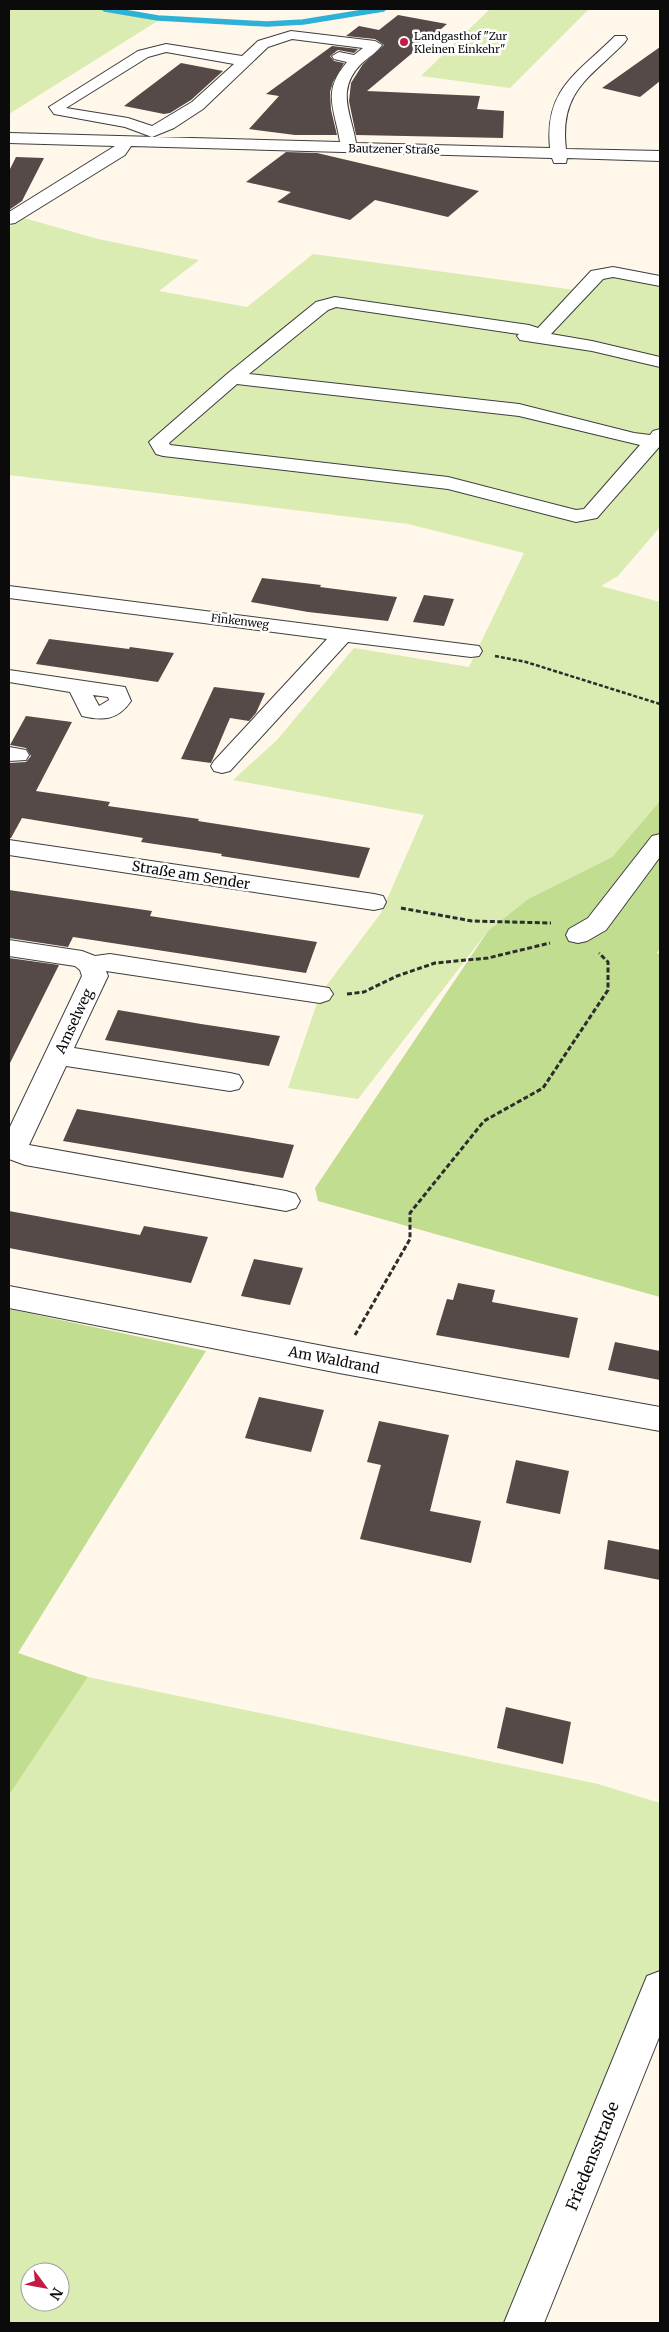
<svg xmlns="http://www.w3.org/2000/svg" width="669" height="2332" font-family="Merriweather,serif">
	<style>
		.green { fill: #daecb1; fill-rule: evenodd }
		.forest { fill: #c1dd90 }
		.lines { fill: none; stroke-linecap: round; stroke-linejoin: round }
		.stream { stroke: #2db1d6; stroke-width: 5.5 }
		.building { fill: #554a47 }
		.minor-casing { stroke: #3e3e3e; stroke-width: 2 }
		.path-far1 { stroke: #2d2d2d; stroke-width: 2.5; stroke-dasharray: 4 2; stroke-linecap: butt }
		.path { stroke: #2d2d2d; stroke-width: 3; stroke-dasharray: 5 2.5; stroke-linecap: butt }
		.minor { fill: #fff; fill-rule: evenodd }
		.poi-dot { fill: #c41b42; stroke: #fff; stroke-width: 2 }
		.labels { text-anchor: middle; stroke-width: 5; stroke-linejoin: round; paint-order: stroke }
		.far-poi-label { font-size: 11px; fill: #0b0b0b; stroke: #fff; text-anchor: start }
		.far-street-label { font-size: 11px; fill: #0b0b0b; stroke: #fff }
		.street-label { font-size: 14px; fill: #0b0b0b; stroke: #fff }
		.near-street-label { font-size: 16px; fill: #0b0b0b; stroke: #fff }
	</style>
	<rect width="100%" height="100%" fill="#fff7ea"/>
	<path class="green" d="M 9,9 L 111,9 L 164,17 L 9,114 Z
		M 490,9 L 589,9 L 510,88 L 421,76 Z
		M 24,218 L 98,239 L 199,260 L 159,291 L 247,307 L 313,254 L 582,291 L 613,272 L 660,281 L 660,527 L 618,576 L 601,586 L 660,602 L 660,801 L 612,857 L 528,899 L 488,931 L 358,1099 L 288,1088 L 320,994 L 381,913 L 424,815 L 233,780 L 277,740 L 354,648 L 469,667 L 524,553 L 408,524 L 9,475 L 9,227 Z
		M 88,1677 L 598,1784 L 660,1803 L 660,1989 L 524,2323 L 9,2323 L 9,1795 ZM 30,2272 L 60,2272 L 60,2302 L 30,2302 Z"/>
	<path class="forest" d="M 660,801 L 660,948 L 657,953 L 660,954 L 660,1297 L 318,1201 L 315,1188 L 488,931 L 528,899 L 612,857 Z
		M 9,1309 L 206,1351 L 18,1653 L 88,1677 L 9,1795 Z"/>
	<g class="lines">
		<path class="stream" d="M 105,9 L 158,18 L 267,24 L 303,22 L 383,9"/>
	</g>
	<path class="building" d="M 398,15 L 447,24 L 367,91 L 480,96 L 477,109 L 504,111 L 503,138 L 356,135 L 349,101 L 351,83 L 363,64 L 384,45 L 375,39 L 346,36 L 359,26 L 379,30 Z
		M 332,46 L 358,49 L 354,53 L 338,50 L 330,56 L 334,61 L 344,63 L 333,82 L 330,92 L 331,110 L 337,135 L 295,135 L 249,129 L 279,96 L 266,94 Z
		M 660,47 L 660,81 L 640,97 L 602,88 Z
		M 181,63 L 223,71 L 191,100 L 170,113 L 164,114 L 124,106 Z
		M 286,152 L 317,153 L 479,191 L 448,217 L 375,200 L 350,220 L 277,202 L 291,192 L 246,182 Z
		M 16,157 L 44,158 L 22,201 L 9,210 L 9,171 Z
		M 262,578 L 321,585 L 320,587 L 397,597 L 388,621 L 308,612 L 251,602 Z
		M 424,595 L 454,599 L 444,626 L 413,622 Z
		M 49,639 L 129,649 L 130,647 L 174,653 L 158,682 L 36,664 Z
		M 214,687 L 265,693 L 256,713 L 249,721 L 230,718 L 211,763 L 181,759 Z
		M 26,716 L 72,722 L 36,791 L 110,802 L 108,806 L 199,819 L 198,821 L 370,848 L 359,878 L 221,856 L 222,854 L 141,842 L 143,838 L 22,818 L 11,838 L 9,838 L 9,763 L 26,762 L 31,756 L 26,748 L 10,745 Z
		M 9,890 L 152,911 L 150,916 L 317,942 L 306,973 L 73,937 L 68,947 L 9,938 Z
		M 9,958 L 59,965 L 9,1065 Z
		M 118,1010 L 201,1024 L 280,1036 L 269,1066 L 105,1040 Z
		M 77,1109 L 193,1128 L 294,1145 L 283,1178 L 63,1141 Z
		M 9,1211 L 140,1235 L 144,1226 L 208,1237 L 191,1283 L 9,1248 Z
		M 254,1259 L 303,1268 L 290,1305 L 241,1296 Z
		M 458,1283 L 495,1290 L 492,1302 L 578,1318 L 569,1358 L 436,1335 L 447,1299 L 453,1300 Z
		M 615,1342 L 660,1351 L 660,1380 L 608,1370 Z
		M 259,1397 L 324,1410 L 311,1452 L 245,1438 Z
		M 379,1421 L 449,1435 L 430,1511 L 481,1521 L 471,1563 L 360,1539 L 381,1465 L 367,1462 Z
		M 516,1460 L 569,1471 L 560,1514 L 506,1503 Z
		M 608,1540 L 660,1550 L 660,1580 L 604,1569 Z
		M 506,1707 L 571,1722 L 563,1764 L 497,1748 Z"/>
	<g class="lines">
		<defs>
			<path id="minor" d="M 291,31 L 375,41 L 382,45 C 377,52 369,57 362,63 C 335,90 351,112 356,143 L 550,148 C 544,89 578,73 615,36 L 625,36 L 627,39 L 625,42 C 590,78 559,91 566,149 L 660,151 L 660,161 L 567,158 L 566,163 L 554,163 L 552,158 L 131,146 L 125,155 L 15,223 L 9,224 L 9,212 L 115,146 L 9,143 L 9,133 L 340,142 C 335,109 321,92 347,62 L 334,59 L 332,56 L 339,52 L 354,55 L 363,48 L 292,39 L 268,47 L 203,109 L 174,128 L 152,137 L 125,127 L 54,114 L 49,107 L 138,51 L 166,44 L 242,56 L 258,41 ZM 166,52 L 234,64 L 192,102 L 152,126 L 128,118 L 66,108 L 148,57 Z
				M 613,267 L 660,276 L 660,286 L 613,277 L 603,279 L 551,334 L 592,341 L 660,357 L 660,367 L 592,351 L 526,341 L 520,340 L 517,336 L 519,334 L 336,307 L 328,310 L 249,374 L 519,404 L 634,433 L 650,435 L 653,431 L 660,429 L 660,446 L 597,518 L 576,522 L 448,489 L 163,456 L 156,454 L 149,442 L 227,374 L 316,302 L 335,297 L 529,325 L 538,328 L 591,271 ZM 237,384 L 519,416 L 640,445 L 584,509 L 576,510 L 448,477 L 170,445 L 169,443 Z
				M 9,586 L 471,645 L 479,646 L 482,651 L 479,656 L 471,657 L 348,642 L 230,771 L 222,773 L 214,771 L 211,766 L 214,761 L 327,639 L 9,598 Z
				M 9,670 L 125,687 L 131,701 C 118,720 103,721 82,716 L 70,692 L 9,682 ZM 93,695 L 108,697 L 109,700 L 99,706 Z
				M 9,747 L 26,750 L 29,755 L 26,760 L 9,761 Z
				M 660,834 L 660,857 L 606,930 L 587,941 L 578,943 L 569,941 L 566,935 L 569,929 L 588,918 L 652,836 Z
				M 9,840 L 374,894 L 383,896 L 386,902 L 383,908 L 374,910 L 9,855 Z
				M 9,940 L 82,951 L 95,956 L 110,954 L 329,988 L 333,994 L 329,1000 L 320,1003 L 106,971 L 108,976 L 74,1048 L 230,1073 L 239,1075 L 243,1082 L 239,1089 L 230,1091 L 66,1066 L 29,1145 L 286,1191 L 296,1194 L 300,1201 L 296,1208 L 286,1211 L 25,1165 L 9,1159 L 9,1129 L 82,976 L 80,970 L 75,966 L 9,956 Z
				M 9,1286 L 339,1349 L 660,1407 L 660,1431 L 339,1373 L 9,1308 Z
				M 660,1971 L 660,2035 L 544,2323 L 504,2323 L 647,1976 Z"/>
		</defs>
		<use href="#minor" class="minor-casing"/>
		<path class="path-far1" d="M 495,656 L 526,662 L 660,704"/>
		<path class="path" d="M 401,908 L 472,921 L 551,923
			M 347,994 L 364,992 L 397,976 L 435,963 L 488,958 L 550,943
			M 355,1335 L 410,1239 L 410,1213 L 484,1121 L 543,1088 L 608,990 L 608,962 L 599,953"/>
		<use href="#minor" class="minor"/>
	</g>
	<circle class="poi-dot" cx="404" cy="42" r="5"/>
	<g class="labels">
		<g class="far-poi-label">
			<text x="414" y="40">Landgasthof "Zur<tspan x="414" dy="13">Kleinen Einkehr"</tspan></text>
		</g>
		<g class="far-street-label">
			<text transform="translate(394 149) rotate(1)" y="4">Bautzener Straße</text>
			<text transform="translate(240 621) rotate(7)" y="4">Finkenweg</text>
		</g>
		<g class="street-label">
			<text transform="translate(191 875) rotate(9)" y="5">Straße am Sender</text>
			<text transform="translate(74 1021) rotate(-65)" y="5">Amselweg</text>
			<text transform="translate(334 1360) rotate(11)" y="5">Am Waldrand</text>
		</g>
		<g class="near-street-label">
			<text transform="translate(592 2156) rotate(-68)" y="6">Friedensstraße</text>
		</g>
	</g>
	<rect width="669" height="2332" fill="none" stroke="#0b0b0b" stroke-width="20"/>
	<g transform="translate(45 2287) rotate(122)"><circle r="24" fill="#ffffff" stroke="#9d9d9d"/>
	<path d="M0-4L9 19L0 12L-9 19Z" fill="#c41b42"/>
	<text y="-8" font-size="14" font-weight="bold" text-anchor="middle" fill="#0b0b0b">N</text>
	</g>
</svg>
